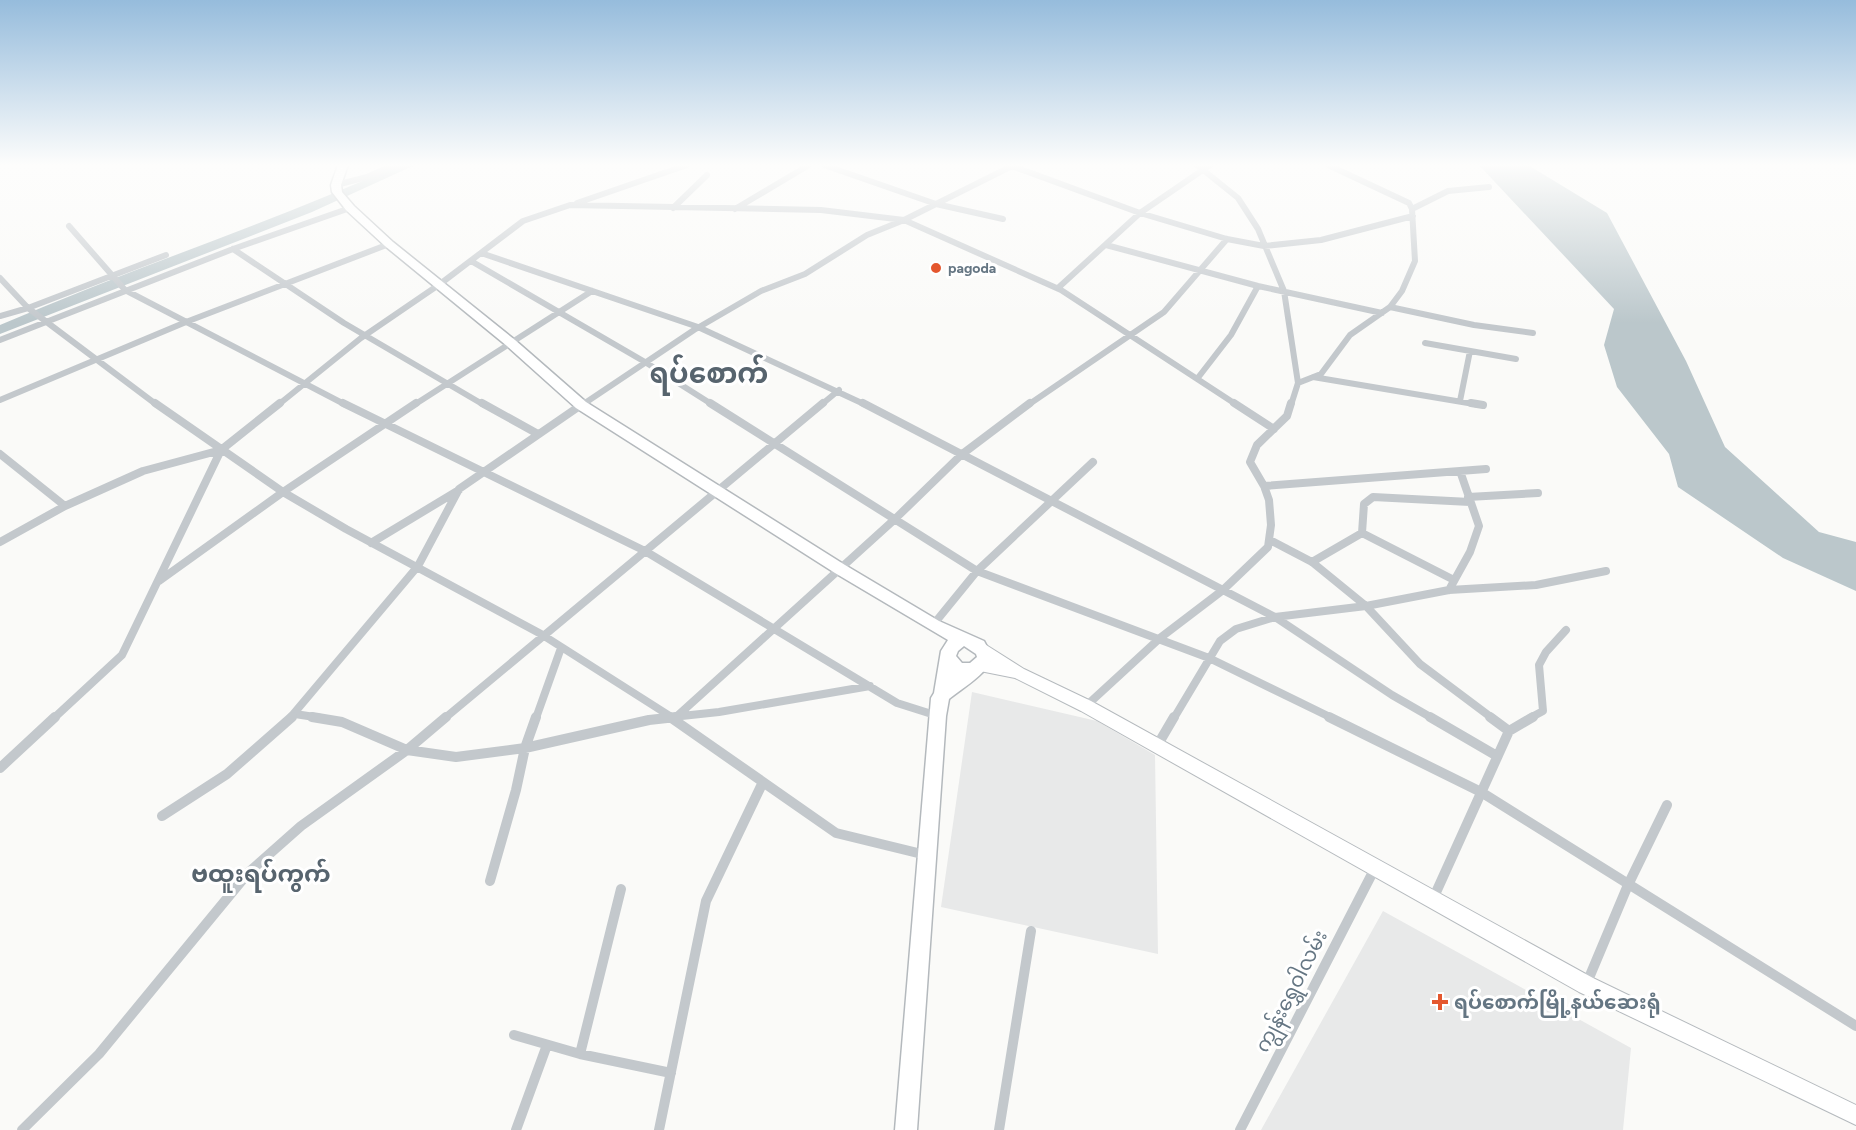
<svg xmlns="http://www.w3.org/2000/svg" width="1856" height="1130" font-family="Figtree,'Noto Sans Myanmar',sans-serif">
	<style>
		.built { fill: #e8e9e9 }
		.water { fill: #bbc7cb }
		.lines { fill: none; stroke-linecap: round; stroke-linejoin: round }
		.river { fill: #bbc7cb; fill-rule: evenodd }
		.primary-casing { stroke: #b5babe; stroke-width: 2 }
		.highway-casing { stroke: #b4b9bd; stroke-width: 3 }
		.street-far2 { stroke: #c3c8cc; stroke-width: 6 }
		.street-far1 { stroke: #c3c8cc; stroke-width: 8 }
		.street { stroke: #c3c8cc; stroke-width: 10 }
		.primary { fill: #fff; fill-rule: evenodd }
		.highway { fill: #fff; fill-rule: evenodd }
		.poi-dot { fill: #e4572e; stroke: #fff; stroke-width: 2 }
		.labels { text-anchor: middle; stroke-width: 6; stroke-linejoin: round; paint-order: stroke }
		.far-poi-label { font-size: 14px; font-weight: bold; fill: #657683; stroke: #fff; text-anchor: start }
		.near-street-label { font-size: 20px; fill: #657683; stroke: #fff }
		.near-poi-label { font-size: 20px; font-weight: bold; fill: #657683; stroke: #fff; text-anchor: start }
		.near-quarter-label { font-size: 24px; font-weight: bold; fill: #57646e; stroke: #fff }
		.town-label { font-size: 28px; font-weight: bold; fill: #57646e; stroke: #fff }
	</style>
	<rect width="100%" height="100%" fill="#fafaf8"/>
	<path class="built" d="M 972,692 L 1097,721 L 1155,755 L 1158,954 L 941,907 Z
		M 1383,911 L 1631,1048 L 1623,1130 L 1261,1130 Z"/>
	<path class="water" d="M 1479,165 L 1528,165 L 1607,213 L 1686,361 L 1725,447 L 1819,532 L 1856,542 L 1856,591 L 1783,558 L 1678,487 L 1669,454 L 1617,387 L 1604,345 L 1614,309 Z"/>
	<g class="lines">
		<path class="river" d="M 399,165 L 415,165 L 312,212 L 0,334 L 0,325 C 132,268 268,224 399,165 Z"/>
		<defs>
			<path id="primary" d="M 983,643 L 1024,669 L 1091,701 L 1593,978 L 1856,1105 L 1856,1125 L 1579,992 L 1081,711 L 1015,678 L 975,670 L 973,666 L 975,662 L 980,660 L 991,662 L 978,653 L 976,649 L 978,645 Z"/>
			<path id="highway" d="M 338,165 L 348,165 L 341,185 L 342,192 L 354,206 L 393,242 L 515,340 L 586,402 L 845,565 L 939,621 L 984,641 L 993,658 C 984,676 964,687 949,699 L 946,716 L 917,1130 L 895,1130 L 931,698 L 934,693 L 941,651 L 948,640 L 835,573 L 576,408 L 507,346 L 385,246 L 346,210 L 332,192 L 331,185 ZM 964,646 L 976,654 L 977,657 L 970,663 L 962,663 L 956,656 L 958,651 Z"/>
		</defs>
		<use href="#primary" class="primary-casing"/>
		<use href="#highway" class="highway-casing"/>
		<path class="street-far2" d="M 824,165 L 936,204 L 1003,219
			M 1009,165 L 1140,213 L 1227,239 L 1264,246 L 1321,240 L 1413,216
			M 1197,165 L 1238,198 L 1258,229 L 1284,291 L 1298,383 L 1291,405
			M 336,185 L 367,177 L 394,165
			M 577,203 L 687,165
			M 673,208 L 707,175
			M 735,209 L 809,165
			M 1412,209 L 1448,191 L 1489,187
			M 69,226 L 125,290 L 346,405
			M 1106,245 L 1258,286 L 1382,313
			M 233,249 L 344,323 L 484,405
			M 481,253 L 698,327 L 866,405
			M 471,261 L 645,362 L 713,405
			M 0,278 L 28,308 L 157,405
			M 1058,288 L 1140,213 L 1210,165
			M 1390,307 L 1474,325 L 1533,333
			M 0,316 L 28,308 L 166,255
			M 0,340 L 233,249 L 350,208
			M 1425,343 L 1516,359
			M 1313,377 L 1480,405
			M 1197,379 L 1231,335 L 1258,286
			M 1298,383 L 1321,374 L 1350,335 L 1390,307 L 1402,291 L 1415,261 L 1412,209 L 1409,203 L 1328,165
			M 0,400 L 186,322 L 389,244
			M 1460,401 L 1470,351
			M 278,405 L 361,338 L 440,284 L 523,221 L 570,205 L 821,210 L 904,220 L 1061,290 L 1237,405
			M 414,405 L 592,291
			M 582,405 L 694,330 L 761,291 L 805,274 L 867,235 L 904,220 L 1014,165
			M 821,405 L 839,390
			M 1028,405 L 1164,312 L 1227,239"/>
		<path class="street-far1" d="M 155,403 L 283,492 L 346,529 L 541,634 L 673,718
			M 343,403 L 645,551 L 897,703 L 938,716
			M 482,403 L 538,434
			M 710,403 L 977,571 L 1209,658 L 1332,718
			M 863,403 L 1275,617 L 1392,695 L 1432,718
			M 1234,403 L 1274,429
			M 1471,403 L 1483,405
			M 0,454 L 65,506
			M 1264,486 L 1486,469
			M 1468,497 L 1538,493
			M 1362,533 L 1454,580
			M 1270,540 L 1312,562 L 1366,606 L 1420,664 L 1492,718
			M 0,542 L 65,506 L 143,471 L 221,450
			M 371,543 L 459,490
			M 1312,562 L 1362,533 L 1364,504 L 1373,497 L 1470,502
			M 159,581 L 283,492 L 416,403
			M 1449,590 L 1470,552 L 1479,526 L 1460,471
			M 933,625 L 977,571 L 1093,462
			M 1086,706 L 1160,638 L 1223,590 L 1268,547 L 1271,525 L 1269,500 L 1264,486 L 1250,462 L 1257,445 L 1287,416 L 1291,403
			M 295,714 L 321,718
			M 54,718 L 122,655 L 221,450 L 280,403
			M 290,718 L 418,566 L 459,489 L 584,403
			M 445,718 L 823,403
			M 536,718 L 561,648
			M 663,718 L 719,712 L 870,686
			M 675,718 L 895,519 L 961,455 L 1030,403
			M 1174,718 L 1220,641 L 1236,629 L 1275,617 L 1366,606 L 1449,590 L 1536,585 L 1606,571
			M 1530,718 L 1543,711 L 1539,665 L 1546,652 L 1566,630"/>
		<path class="street" d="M 312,717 L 342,722 L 407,750 L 456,757 L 525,748 L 649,720 L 676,717
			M 670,717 L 836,833 L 926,855
			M 1329,717 L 1481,792 L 1856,1026
			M 1430,717 L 1497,756
			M 1490,717 L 1509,731
			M 674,719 L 676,717
			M 1157,746 L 1174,717
			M 0,768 L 55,717
			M 162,816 L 227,774 L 292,717
			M 490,881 L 516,790 L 525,748 L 536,717
			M 1433,899 L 1509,731 L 1533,717
			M 1586,985 L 1628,885 L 1667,805
			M 514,1035 L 580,1054 L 671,1073
			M 580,1054 L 621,889
			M 22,1130 L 99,1054 L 248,873 L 301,826 L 407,750 L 446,717
			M 516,1130 L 547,1045
			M 659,1130 L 706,901 L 763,782
			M 999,1130 L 1031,931
			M 1240,1130 L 1375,868"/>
		<use href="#primary" class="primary"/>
		<use href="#highway" class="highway"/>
	</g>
	<linearGradient id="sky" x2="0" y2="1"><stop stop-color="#96bcdc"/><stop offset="0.51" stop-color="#fdfdfc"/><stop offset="1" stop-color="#fdfdfc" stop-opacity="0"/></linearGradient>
	<rect width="1856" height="323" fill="url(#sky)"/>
	<g class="poi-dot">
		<circle cx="936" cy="268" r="6"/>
		<path d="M1437 993h6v6h6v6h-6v6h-6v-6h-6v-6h6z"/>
	</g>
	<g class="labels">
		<g class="far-poi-label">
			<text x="948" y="273">pagoda</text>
		</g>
		<g class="near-street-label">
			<text transform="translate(1291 991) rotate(-63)" y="7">ကျွန်းရွှေဝါလမ်း</text>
		</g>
		<g class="near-poi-label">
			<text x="1454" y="1009">ရပ်စောက်မြို့နယ်ဆေးရုံ</text>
		</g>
		<g class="near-quarter-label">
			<text x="261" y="882">ဗထူးရပ်ကွက်</text>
		</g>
		<g class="town-label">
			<text x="709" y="383">ရပ်စောက်</text>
		</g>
	</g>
</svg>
